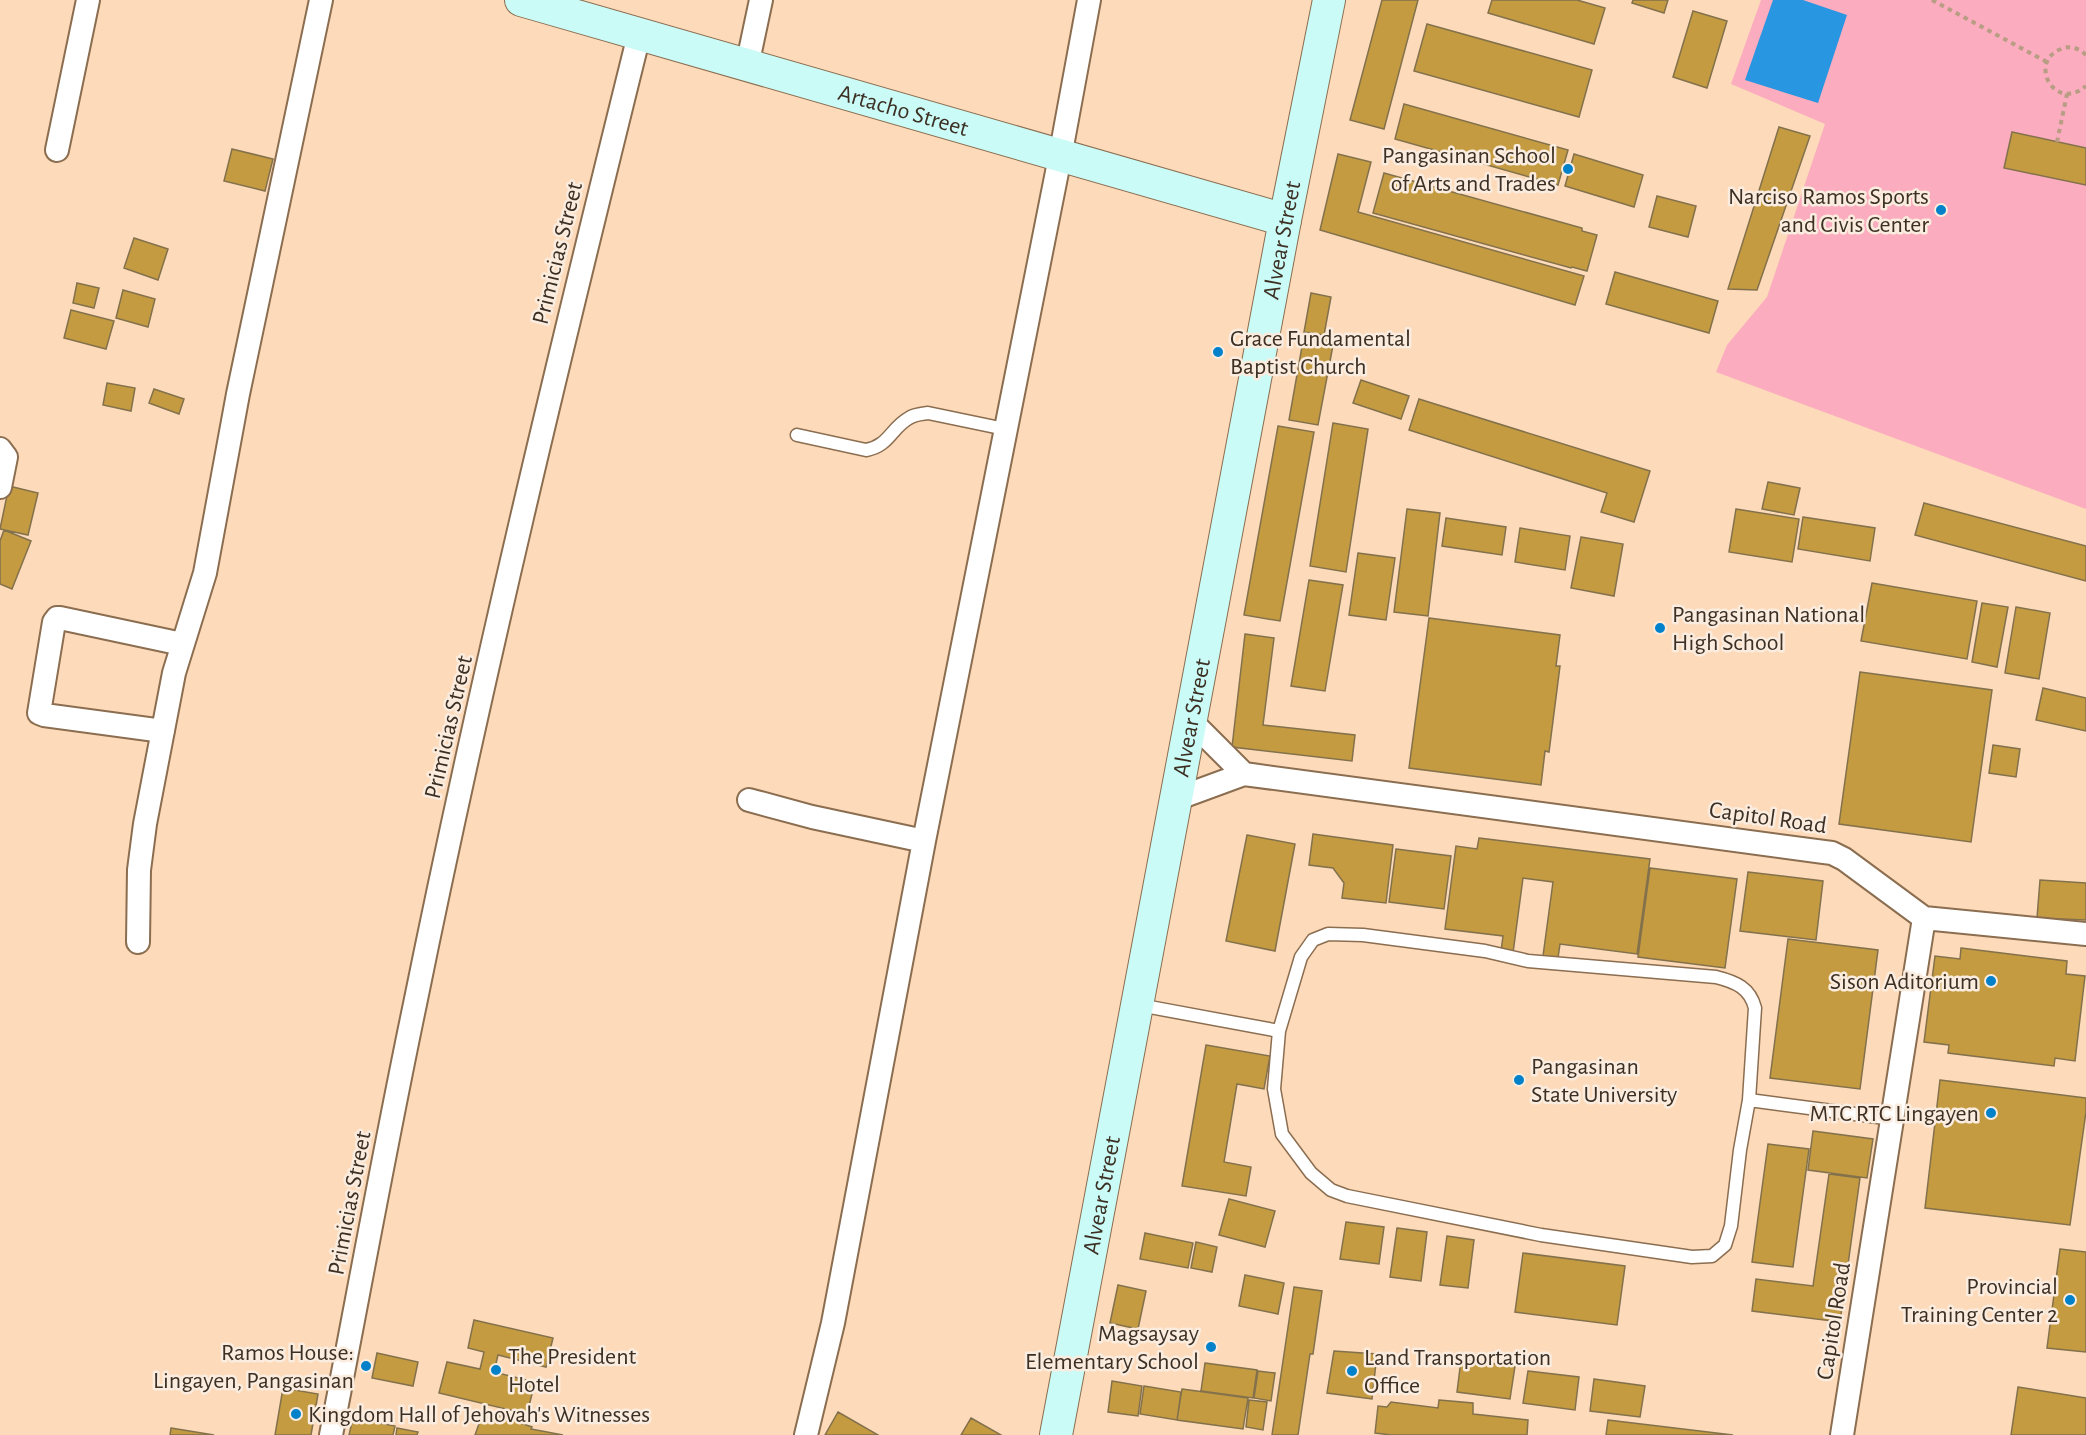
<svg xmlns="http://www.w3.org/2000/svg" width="2086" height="1435" font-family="'Alegreya Sans',sans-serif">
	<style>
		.green { fill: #fbacbe }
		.water { fill: #2896e1 }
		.building { fill: #c49b41; stroke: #83714c; stroke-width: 1.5 }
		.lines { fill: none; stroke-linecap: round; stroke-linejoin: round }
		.lane-casing { stroke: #8b6d50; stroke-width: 15 }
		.street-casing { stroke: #8b6d50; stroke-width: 26 }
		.secondary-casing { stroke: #8b6d50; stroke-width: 34 }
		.path { stroke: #b89d84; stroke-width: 4; stroke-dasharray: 4.5 4.5; stroke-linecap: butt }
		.lane { stroke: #fff; stroke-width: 12 }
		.street { stroke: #fff; stroke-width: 22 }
		.secondary { stroke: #cafbf6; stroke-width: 32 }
		.poi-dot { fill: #0081c9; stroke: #faecdf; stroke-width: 2 }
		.labels { text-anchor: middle; stroke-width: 5; stroke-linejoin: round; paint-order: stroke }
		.street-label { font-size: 24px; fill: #3c2f23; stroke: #faecdf }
		.poi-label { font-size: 24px; fill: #3c2f23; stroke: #faecdf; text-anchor: end }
	</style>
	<rect width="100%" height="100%" fill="#fddaba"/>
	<path class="green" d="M 1761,0 L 2086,0 L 2086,509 L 1716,372 L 1727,345 L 1767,297 L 1825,124 L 1731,84 Z"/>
	<path class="water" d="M 1773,0 L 1803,0 L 1847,15 L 1818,103 L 1745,80 Z"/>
	<path class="building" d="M 1382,0 L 1418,0 L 1384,129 L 1350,120 Z
		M 1492,0 L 1577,0 L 1605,8 L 1594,44 L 1488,13 Z
		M 1633,0 L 1668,0 L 1664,13 L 1632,3 Z
		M 1693,11 L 1727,21 L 1707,88 L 1673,77 Z
		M 1427,24 L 1592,70 L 1579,117 L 1414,71 Z
		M 1404,104 L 1568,150 L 1558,185 L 1395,139 Z
		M 1779,127 L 1810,136 L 1757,290 L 1728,289 Z
		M 2012,132 L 2086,148 L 2086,185 L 2004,168 Z
		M 232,149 L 273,159 L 265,191 L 224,181 Z
		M 1338,154 L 1371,162 L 1358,212 L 1584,276 L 1575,305 L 1320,230 Z
		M 1574,154 L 1643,175 L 1634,207 L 1565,186 Z
		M 1384,173 L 1582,228 L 1582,231 L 1597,235 L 1587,271 L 1572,267 L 1571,268 L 1373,213 Z
		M 1657,196 L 1696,206 L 1688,237 L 1649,227 Z
		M 134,238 L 168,249 L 158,280 L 124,268 Z
		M 1615,272 L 1718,301 L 1709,333 L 1606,304 Z
		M 77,283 L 99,288 L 94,308 L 73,303 Z
		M 123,290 L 155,299 L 148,327 L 116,318 Z
		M 1311,293 L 1331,297 L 1324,335 L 1304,332 Z
		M 71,310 L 114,321 L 106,349 L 64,338 Z
		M 1304,335 L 1334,340 L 1318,425 L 1289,420 Z
		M 1361,380 L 1409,396 L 1401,419 L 1353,403 Z
		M 107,383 L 135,388 L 131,411 L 103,405 Z
		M 154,389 L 184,399 L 179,414 L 149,403 Z
		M 1419,399 L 1650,471 L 1634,522 L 1601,512 L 1607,493 L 1409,430 Z
		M 1333,423 L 1368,429 L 1346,572 L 1310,566 Z
		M 1278,426 L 1314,432 L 1280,621 L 1244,615 Z
		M 1768,482 L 1800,488 L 1794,515 L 1762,509 Z
		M 9,486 L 38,493 L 28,535 L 0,529 Z
		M 1924,503 L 2086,546 L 2086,581 L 1915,535 Z
		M 1407,509 L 1440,513 L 1428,616 L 1394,612 Z
		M 1736,509 L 1799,519 L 1792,562 L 1729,552 Z
		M 1803,517 L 1875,528 L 1870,561 L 1798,549 Z
		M 1446,518 L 1506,527 L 1502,555 L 1442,546 Z
		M 1520,528 L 1570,536 L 1565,570 L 1515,562 Z
		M 4,530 L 31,541 L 12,589 L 0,584 L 0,541 Z
		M 1581,537 L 1623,544 L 1614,596 L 1571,588 Z
		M 1358,553 L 1395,558 L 1386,620 L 1349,615 Z
		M 1309,580 L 1343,585 L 1325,691 L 1291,686 Z
		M 1872,583 L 1977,601 L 1967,659 L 1861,641 Z
		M 1982,603 L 2008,607 L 1997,667 L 1972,662 Z
		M 2016,607 L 2050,613 L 2039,679 L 2005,673 Z
		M 1429,618 L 1560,635 L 1556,666 L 1560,666 L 1549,752 L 1545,751 L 1541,785 L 1409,768 Z
		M 1245,634 L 1274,638 L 1263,725 L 1355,735 L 1352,761 L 1232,747 Z
		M 1860,672 L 1992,690 L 1971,842 L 1839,824 Z
		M 2043,688 L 2086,698 L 2086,731 L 2036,720 Z
		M 1993,745 L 2020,749 L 2016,777 L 1989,773 Z
		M 1313,834 L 1393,845 L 1386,903 L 1342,898 L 1344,883 L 1333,868 L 1309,865 Z
		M 1247,835 L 1295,844 L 1275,951 L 1226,941 Z
		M 1479,838 L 1650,859 L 1637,954 L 1560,944 L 1558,958 L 1543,956 L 1553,882 L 1523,878 L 1513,953 L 1501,951 L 1503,936 L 1445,929 L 1456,846 L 1477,849 Z
		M 1396,849 L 1451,856 L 1444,909 L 1389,902 Z
		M 1650,868 L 1737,879 L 1725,968 L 1638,957 Z
		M 1748,872 L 1823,881 L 1816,940 L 1740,931 Z
		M 2040,880 L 2086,883 L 2086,920 L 2037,918 Z
		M 1788,939 L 1878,950 L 1860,1089 L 1770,1078 Z
		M 1961,948 L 2067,961 L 2066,974 L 2085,976 L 2075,1061 L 2055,1058 L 2054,1066 L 1948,1053 L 1949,1045 L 1924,1042 L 1935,956 L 1960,959 Z
		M 1206,1045 L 1270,1056 L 1264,1089 L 1237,1084 L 1224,1162 L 1251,1167 L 1246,1196 L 1182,1186 Z
		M 1940,1080 L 2086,1098 L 2086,1112 L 2070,1225 L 1925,1208 Z
		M 1813,1131 L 1873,1139 L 1867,1178 L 1808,1170 Z
		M 1768,1144 L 1809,1149 L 1793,1267 L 1752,1262 Z
		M 1829,1174 L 1860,1178 L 1840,1322 L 1752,1311 L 1756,1279 L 1813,1286 Z
		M 1229,1199 L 1275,1211 L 1265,1247 L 1219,1235 Z
		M 1346,1222 L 1384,1227 L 1379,1264 L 1340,1259 Z
		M 1397,1228 L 1427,1232 L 1421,1281 L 1390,1277 Z
		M 1145,1233 L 1193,1243 L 1188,1268 L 1140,1259 Z
		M 1447,1236 L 1474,1240 L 1468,1288 L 1440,1285 Z
		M 1196,1242 L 1217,1247 L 1212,1272 L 1191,1268 Z
		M 2060,1249 L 2086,1252 L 2086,1352 L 2047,1348 Z
		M 1523,1253 L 1625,1266 L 1617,1325 L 1515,1312 Z
		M 1245,1275 L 1284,1283 L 1278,1314 L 1239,1306 Z
		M 1118,1285 L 1146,1291 L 1138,1329 L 1110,1323 Z
		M 1294,1287 L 1322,1291 L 1313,1354 L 1310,1354 L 1298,1435 L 1272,1435 Z
		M 474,1320 L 553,1338 L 546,1367 L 498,1355 L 494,1372 L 535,1382 L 527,1414 L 439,1393 L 447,1362 L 480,1369 L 484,1352 L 468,1348 Z
		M 1334,1351 L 1377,1354 L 1372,1399 L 1327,1393 Z
		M 377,1353 L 418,1362 L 413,1386 L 372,1378 Z
		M 1461,1360 L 1515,1366 L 1510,1399 L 1457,1392 Z
		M 1205,1363 L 1257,1370 L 1253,1398 L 1201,1391 Z
		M 1258,1371 L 1275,1373 L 1271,1401 L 1254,1398 Z
		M 1528,1371 L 1579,1377 L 1575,1410 L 1523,1403 Z
		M 1594,1379 L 1645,1386 L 1640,1417 L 1590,1411 Z
		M 1112,1381 L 1142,1386 L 1138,1416 L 1108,1412 Z
		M 1144,1386 L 1181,1392 L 1177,1420 L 1140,1414 Z
		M 2018,1387 L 2086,1398 L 2086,1435 L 2011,1435 Z
		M 283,1388 L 318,1394 L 311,1435 L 275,1435 Z
		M 1182,1389 L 1248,1398 L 1243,1429 L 1177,1420 Z
		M 1249,1400 L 1267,1402 L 1263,1430 L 1246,1427 Z
		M 1439,1400 L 1473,1403 L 1473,1414 L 1528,1420 L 1527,1435 L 1391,1435 L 1375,1433 L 1378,1406 L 1387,1407 L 1391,1402 L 1438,1408 Z
		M 484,1410 L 532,1427 L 531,1429 L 563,1435 L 475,1435 Z
		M 838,1412 L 878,1435 L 825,1435 Z
		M 353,1418 L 395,1426 L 393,1435 L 349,1435 Z
		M 971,1418 L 1001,1435 L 961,1435 Z
		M 1608,1420 L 1733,1435 L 1606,1435 Z
		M 171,1428 L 214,1435 L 170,1435 Z
		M 397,1428 L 418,1432 L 417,1435 L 396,1435 Z"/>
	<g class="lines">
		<defs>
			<path id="lane" d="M 797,435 L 866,450 C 889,446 891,428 909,418 C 915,414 921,414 928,413 L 1005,429
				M 1328,934 L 1363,935 L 1485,951 L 1528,961 L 1716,977 C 1736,982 1750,988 1755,1008 L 1749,1100 L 1740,1150 L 1731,1226 L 1725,1245 L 1712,1256 L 1692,1257 L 1541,1235 L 1347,1196 L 1331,1190 L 1311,1173 L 1282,1134 L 1274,1089 L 1279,1031 L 1301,957 L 1313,940 Z
				M 1139,1005 L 1279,1031
				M 1749,1100 L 1893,1119"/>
			<path id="street" d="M 747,66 L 761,0
				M 57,150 L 88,0
				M 0,449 L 6,457 L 0,487
				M 1191,721 L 1244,774
				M 163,731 L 44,715 L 39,713 L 54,622 L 57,618 L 60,618 L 182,644
				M 1176,799 L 1244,774 L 1824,852 L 1832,853 L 1844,859 L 1924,918
				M 749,800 L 812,817 L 924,841
				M 1924,918 L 2086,934
				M 138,942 L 139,870 L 145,824 L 174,673 L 205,573 L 238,394 L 321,0
				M 331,1435 C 359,1291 385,1147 415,1004 C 481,679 559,357 639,35
				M 806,1435 L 833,1323 L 924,841 L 1060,157 L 1089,0
				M 1842,1435 L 1924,918"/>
			<g id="secondary">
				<path id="s1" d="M 521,0 L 1285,220"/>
				<path id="s2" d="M 1056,1435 L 1285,220 L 1329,0"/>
			</g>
		</defs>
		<use href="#lane" class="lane-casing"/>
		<use href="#street" class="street-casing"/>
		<use href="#secondary" class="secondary-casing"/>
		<path class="path" d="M 1932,0 L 2047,62
			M 2086,55 C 2079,48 2070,45 2061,49 C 2027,62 2055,113 2086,86
			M 2057,142 L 2067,94"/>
		<use href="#lane" class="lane"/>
		<use href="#street" class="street"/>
		<use href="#secondary" class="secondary"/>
	</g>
	<g class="poi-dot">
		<circle cx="1568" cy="169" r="6"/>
		<circle cx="1941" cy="210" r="6"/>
		<circle cx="1218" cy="352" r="6"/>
		<circle cx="1660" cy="628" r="6"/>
		<circle cx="1991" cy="981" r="6"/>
		<circle cx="1519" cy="1080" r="6"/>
		<circle cx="1991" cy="1113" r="6"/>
		<circle cx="2070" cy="1300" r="6"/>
		<circle cx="1211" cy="1347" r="6"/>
		<circle cx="366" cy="1366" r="6"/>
		<circle cx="496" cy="1370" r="6"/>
		<circle cx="1352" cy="1371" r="6"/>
		<circle cx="296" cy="1414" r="6"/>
	</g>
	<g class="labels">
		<g class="street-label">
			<text dy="8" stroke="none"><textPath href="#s1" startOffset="398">Artacho Street</textPath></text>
			<text dy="8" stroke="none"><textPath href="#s2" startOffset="1216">Alvear Street</textPath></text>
			<text transform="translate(557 253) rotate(-76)" y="8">Primicias Street</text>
			<text dy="8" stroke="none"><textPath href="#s2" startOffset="730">Alvear Street</textPath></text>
			<text transform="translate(448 727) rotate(-77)" y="8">Primicias Street</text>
			<text transform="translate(1768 817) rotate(8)" y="8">Capitol Road</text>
			<text dy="8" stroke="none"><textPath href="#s2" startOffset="244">Alvear Street</textPath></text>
			<text transform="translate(349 1203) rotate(-79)" y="8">Primicias Street</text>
			<text transform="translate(1833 1321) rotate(-81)" y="8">Capitol Road</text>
		</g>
		<g class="poi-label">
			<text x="1556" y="163">Pangasinan School<tspan x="1556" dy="28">of Arts and Trades</tspan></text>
			<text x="1929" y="204">Narciso Ramos Sports<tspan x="1929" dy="28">and Civis Center</tspan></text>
			<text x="1230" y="346" text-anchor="start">Grace Fundamental<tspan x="1230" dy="28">Baptist Church</tspan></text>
			<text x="1672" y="622" text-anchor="start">Pangasinan National<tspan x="1672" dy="28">High School</tspan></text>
			<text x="1979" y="989">Sison Aditorium</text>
			<text x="1531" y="1074" text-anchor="start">Pangasinan<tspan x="1531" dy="28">State University</tspan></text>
			<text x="1979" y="1121">MTC RTC Lingayen</text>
			<text x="2058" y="1294">Provincial<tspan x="2058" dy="28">Training Center 2</tspan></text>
			<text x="1199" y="1341">Magsaysay<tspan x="1199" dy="28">Elementary School</tspan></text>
			<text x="354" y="1360">Ramos House:<tspan x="354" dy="28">Lingayen, Pangasinan</tspan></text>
			<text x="508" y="1364" text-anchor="start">The President<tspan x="508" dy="28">Hotel</tspan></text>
			<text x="1364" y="1365" text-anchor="start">Land Transportation<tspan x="1364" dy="28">Office</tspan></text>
			<text x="308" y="1422" text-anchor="start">Kingdom Hall of Jehovah's Witnesses</text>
		</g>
	</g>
</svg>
